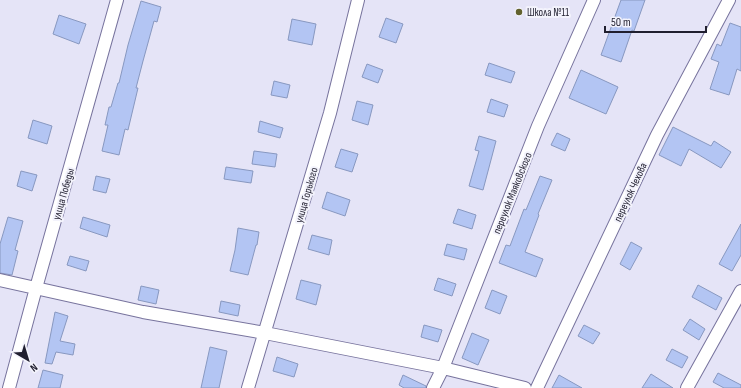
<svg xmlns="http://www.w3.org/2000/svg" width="741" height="388" font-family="'Sofia Sans Condensed',sans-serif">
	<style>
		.building { fill: #b3c5f3; stroke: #8898c0 }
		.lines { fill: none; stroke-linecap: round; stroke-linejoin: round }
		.street-casing { stroke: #77739d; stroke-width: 14 }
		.street { stroke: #fff; stroke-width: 12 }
		.poi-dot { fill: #62612e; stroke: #f3f3fc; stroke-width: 1.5 }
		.labels { text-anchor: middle; stroke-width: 4; stroke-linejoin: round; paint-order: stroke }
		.poi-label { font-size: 11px; fill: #201f2f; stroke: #f3f3fc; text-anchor: start }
		.street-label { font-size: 11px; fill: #201f2f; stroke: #f3f3fc }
	</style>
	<rect width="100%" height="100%" fill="#e5e4f7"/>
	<path class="building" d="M 621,0 L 645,0 L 634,31 L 632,30 L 621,62 L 601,55 Z
		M 141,1 L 161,7 L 157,22 L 154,21 L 143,61 L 136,88 L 138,88 L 128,130 L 125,129 L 119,155 L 102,151 L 108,125 L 105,125 L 109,107 L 111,107 L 118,83 L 119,83 L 128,45 Z
		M 59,15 L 86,24 L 79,44 L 53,34 Z
		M 386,18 L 403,24 L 396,43 L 379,37 Z
		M 292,19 L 316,24 L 312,45 L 288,40 Z
		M 730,23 L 741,27 L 741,71 L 737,69 L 729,95 L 710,89 L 719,62 L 711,59 L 717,44 L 721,46 Z
		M 489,63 L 515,72 L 511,83 L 485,75 Z
		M 367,64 L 383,70 L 378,83 L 362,77 Z
		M 581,70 L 618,87 L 606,114 L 569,98 Z
		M 274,81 L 290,85 L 287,98 L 271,95 Z
		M 491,99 L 508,105 L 504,117 L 487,112 Z
		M 357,101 L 373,105 L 368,125 L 352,120 Z
		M 33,120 L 52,126 L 47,144 L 28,138 Z
		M 260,121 L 283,128 L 280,138 L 258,132 Z
		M 673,127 L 711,146 L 714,141 L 731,152 L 721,168 L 689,149 L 681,166 L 659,155 Z
		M 557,133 L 570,139 L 565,151 L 551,145 Z
		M 479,136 L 496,141 L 483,190 L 469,186 L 479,151 L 475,150 Z
		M 341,149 L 358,154 L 352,172 L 335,167 Z
		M 254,151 L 277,154 L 275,167 L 252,164 Z
		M 226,167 L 253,171 L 251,183 L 224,179 Z
		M 21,171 L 37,175 L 32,191 L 17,186 Z
		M 96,176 L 110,179 L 106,193 L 93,190 Z
		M 540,176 L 552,180 L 538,214 L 539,215 L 525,252 L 543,259 L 536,277 L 499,263 L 506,245 L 510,246 L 524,209 L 526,210 Z
		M 327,192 L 350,200 L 345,216 L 322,208 Z
		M 458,209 L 476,215 L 472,229 L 453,223 Z
		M 8,217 L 23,221 L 15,250 L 18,251 L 12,275 L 0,273 L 0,244 Z
		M 83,217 L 110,225 L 107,237 L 80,228 Z
		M 741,224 L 741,255 L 732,271 L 719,264 Z
		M 238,228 L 259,232 L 257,245 L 256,245 L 248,275 L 230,271 L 235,250 Z
		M 312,235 L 332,240 L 329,255 L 308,249 Z
		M 631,242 L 642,248 L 630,270 L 620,264 Z
		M 447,244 L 467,249 L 464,260 L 444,255 Z
		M 70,256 L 89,261 L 86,271 L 67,265 Z
		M 438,278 L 456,284 L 452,296 L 434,290 Z
		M 301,280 L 321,285 L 316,305 L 296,299 Z
		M 698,285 L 722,298 L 716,310 L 692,297 Z
		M 141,286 L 159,290 L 156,304 L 138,300 Z
		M 492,290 L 507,296 L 500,314 L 485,308 Z
		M 221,301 L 240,305 L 238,316 L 219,312 Z
		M 55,312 L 68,316 L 60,341 L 75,344 L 73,355 L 56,352 L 52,364 L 45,363 Z
		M 690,319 L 705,329 L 699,340 L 683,330 Z
		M 424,325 L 442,330 L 438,342 L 421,337 Z
		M 584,325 L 600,333 L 593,344 L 578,336 Z
		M 472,333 L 489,340 L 478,365 L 462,358 Z
		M 210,347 L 227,351 L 219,388 L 201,388 Z
		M 672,349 L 688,357 L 682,368 L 666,360 Z
		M 277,357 L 298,364 L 294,377 L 273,371 Z
		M 43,370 L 63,375 L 60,388 L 38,388 Z
		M 718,373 L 741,385 L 741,388 L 724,388 L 713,382 Z
		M 651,374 L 673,388 L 642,388 Z
		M 403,375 L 426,386 L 426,388 L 404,388 L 399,385 Z
		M 559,375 L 582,388 L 552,388 Z"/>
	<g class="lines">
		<defs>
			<path id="street" d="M 0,280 L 143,312 L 265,333 L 443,368 L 525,388
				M 9,388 L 36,288 L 117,0
				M 248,388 L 330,113 L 358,0
				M 433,388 L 443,368 L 538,126 L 594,0
				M 537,388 L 657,135 L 729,0
				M 687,388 L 741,291"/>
		</defs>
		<use href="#street" class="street-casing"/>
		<use href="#street" class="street"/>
	</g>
	<circle class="poi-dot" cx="519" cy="12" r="4"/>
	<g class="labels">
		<g class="poi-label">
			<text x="527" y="16">Школа №11</text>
		</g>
		<g class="street-label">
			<text transform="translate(630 192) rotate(-65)" y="4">переулок Чехова</text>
			<text transform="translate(512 193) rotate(-68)" y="4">переулок Маяковского</text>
			<text transform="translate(63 194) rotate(-74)" y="4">улица Победы</text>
			<text transform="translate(306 195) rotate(-74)" y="4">улица Горького</text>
		</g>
	</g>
	<g transform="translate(28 360) rotate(142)" stroke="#f3f3fc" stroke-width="3" paint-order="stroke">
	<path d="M0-3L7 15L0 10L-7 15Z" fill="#201f2f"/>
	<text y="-6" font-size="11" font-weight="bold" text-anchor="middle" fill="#201f2f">N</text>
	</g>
	<path d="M605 26v6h101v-6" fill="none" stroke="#201f2f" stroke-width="2"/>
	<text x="611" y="26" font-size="12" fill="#201f2f" stroke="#f3f3fc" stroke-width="3" paint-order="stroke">50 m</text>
</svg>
